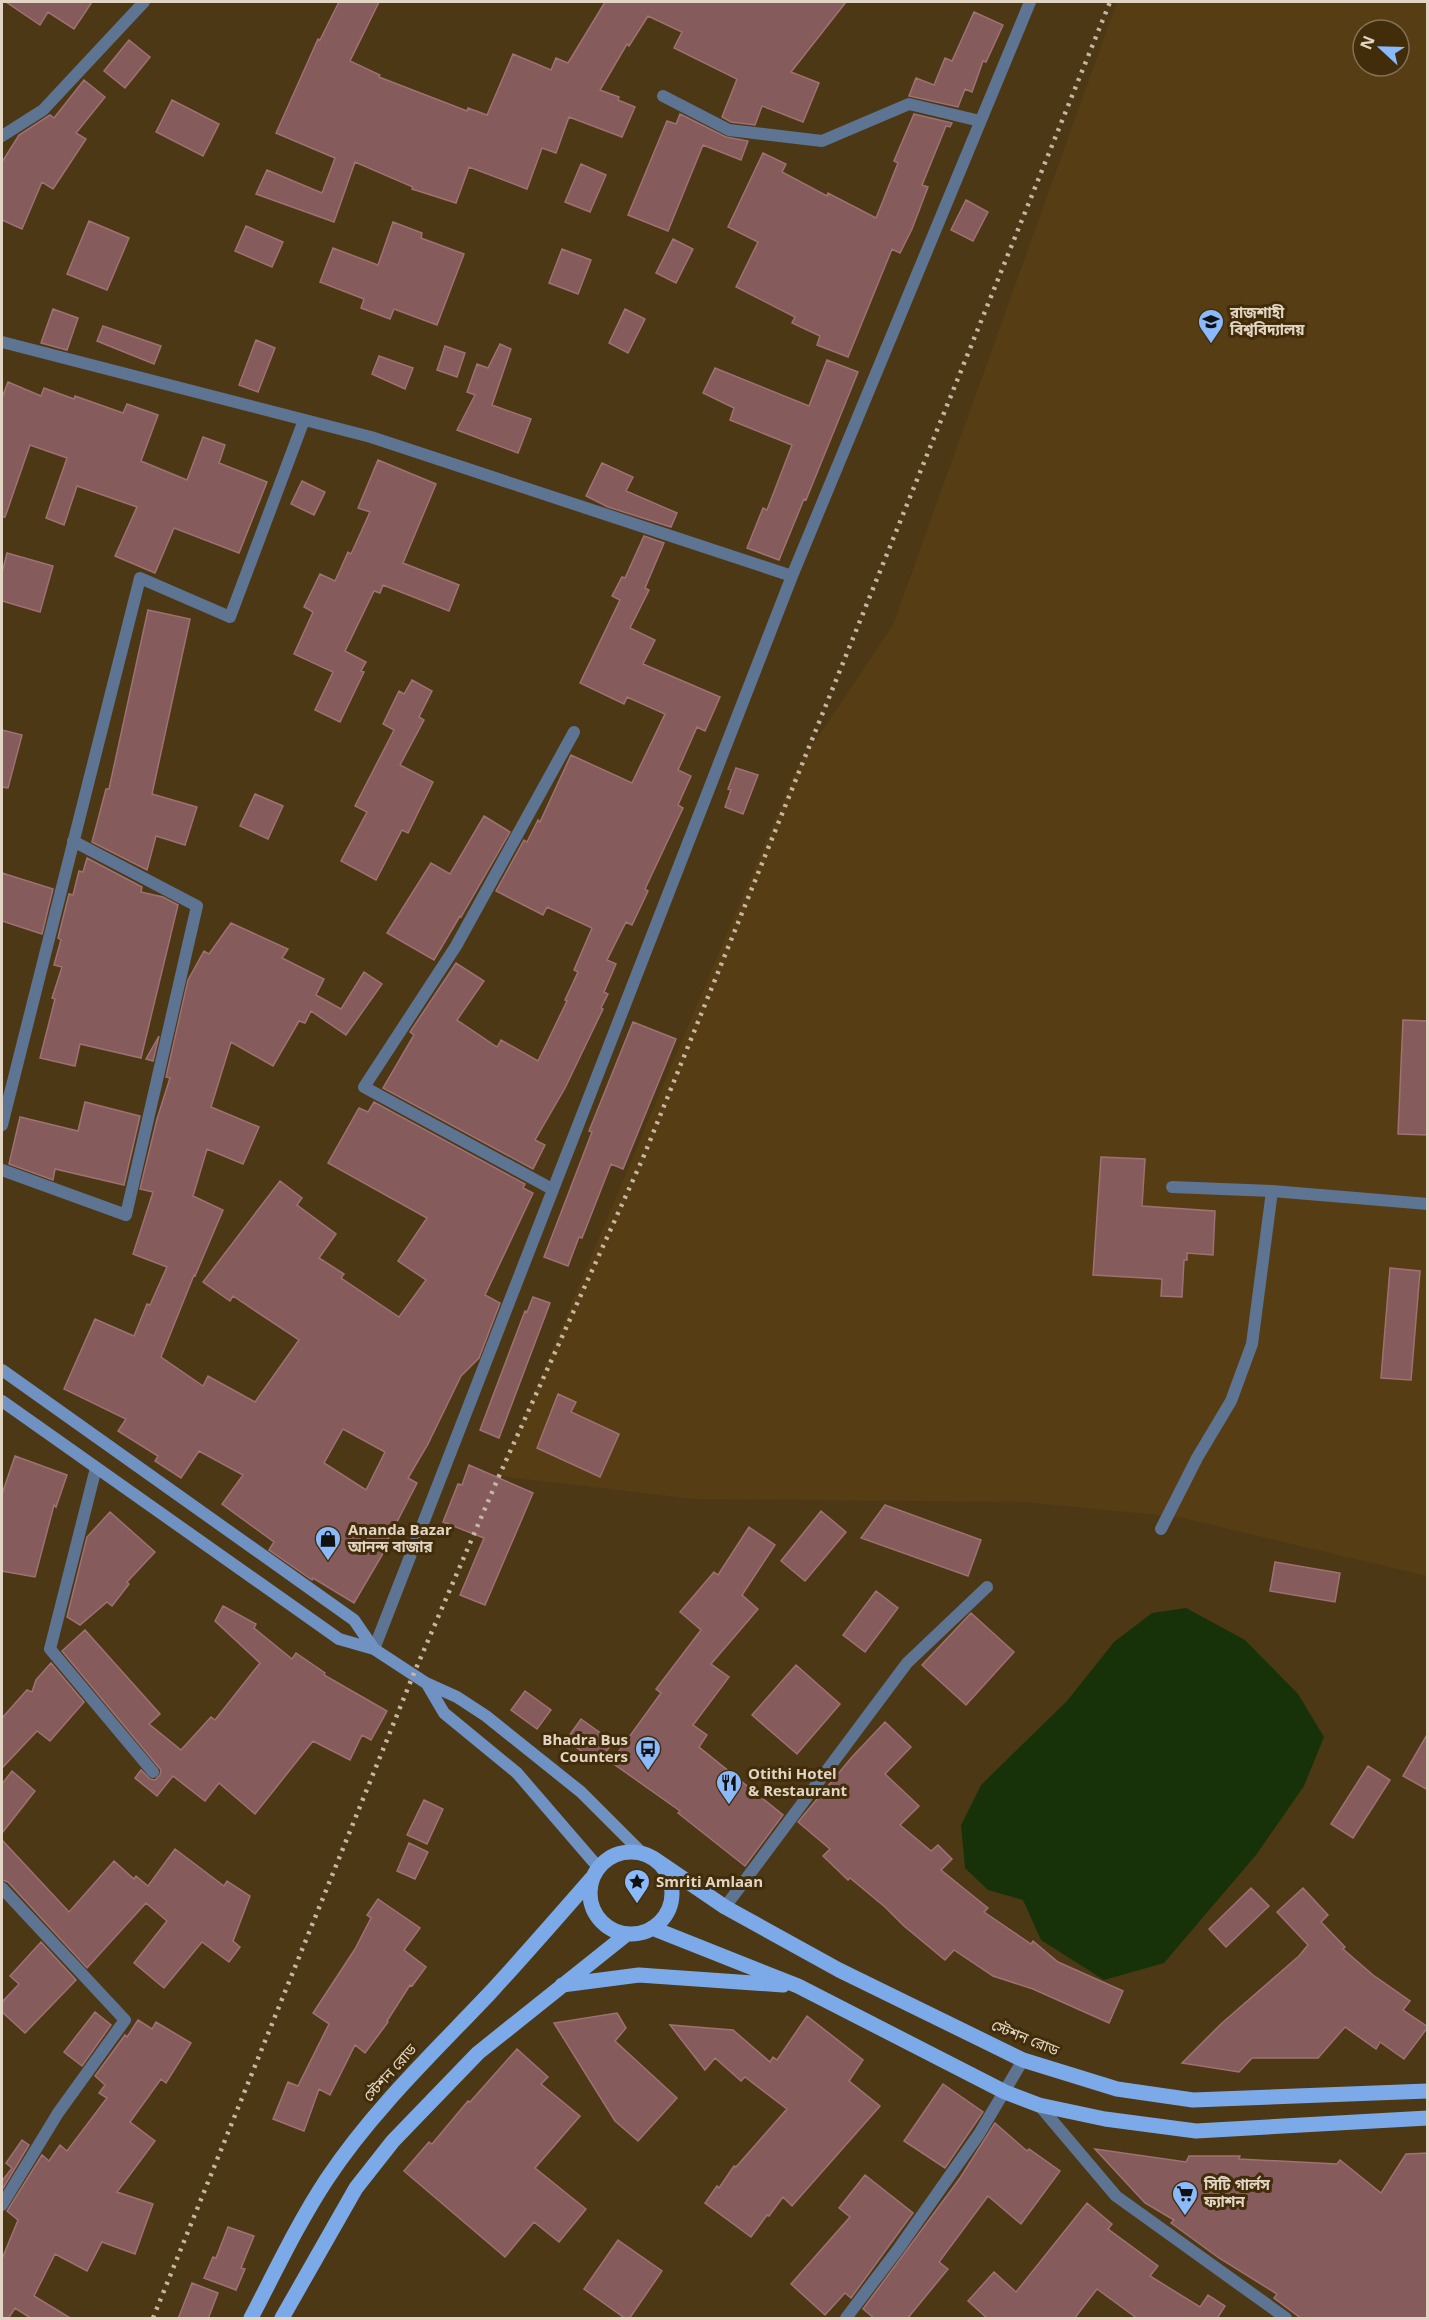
<svg xmlns="http://www.w3.org/2000/svg" width="1429" height="2320" font-family="'Open Sans','Noto Sans Bengali',sans-serif">
	<style>
		.built { fill: #573d14; fill-rule: evenodd }
		.water { fill: #173208 }
		.building { fill: #865b5c; stroke: #9e7173; stroke-width: 1.5; fill-rule: evenodd }
		.lines { fill: none; stroke-linecap: round; stroke-linejoin: round }
		.minor { stroke: #5e7493; stroke-width: 12 }
		.secondary { stroke: #6f92c3; stroke-width: 12 }
		.primary { stroke: #7caae9; stroke-width: 15 }
		.rail { stroke: #c6b7a2; stroke-width: 4.5; stroke-dasharray: 3 6; stroke-linecap: butt }
		.labels { text-anchor: middle; stroke-width: 6; stroke-linejoin: round; paint-order: stroke }
		.poi-label { font-size: 15px; font-weight: bold; fill: #e2d5c3; stroke: #422d0b; text-anchor: start }
		.street-label { font-size: 15px; fill: #e2d5c3; stroke: #422d0b }
	</style>
	<rect width="100%" height="100%" fill="#4d3816"/>
	<path class="built" d="M 1117,2 L 1427,2 L 1427,1576 L 1179,1517 L 1024,1502 L 695,1499 L 499,1476 L 795,772 L 893,625 ZM 1363,30 L 1399,30 L 1399,66 L 1363,66 Z"/>
	<path class="water" d="M 1186,1608 L 1245,1640 L 1298,1694 L 1324,1737 L 1304,1786 L 1256,1855 L 1164,1963 L 1104,1980 L 1041,1940 L 1023,1900 L 988,1890 L 965,1868 L 961,1825 L 981,1785 L 1067,1701 L 1114,1642 L 1152,1613 Z"/>
	<path class="building" d="M 6,2 L 92,2 L 74,29 L 48,12 L 40,25 Z
		M 339,2 L 379,2 L 350,61 L 380,75 L 379,77 L 467,111 L 468,108 L 487,115 L 513,54 L 551,70 L 556,58 L 568,63 L 605,2 L 846,2 L 791,72 L 819,83 L 803,122 L 762,106 L 755,125 L 731,122 L 722,117 L 737,79 L 674,48 L 682,32 L 648,16 L 629,46 L 627,44 L 600,90 L 619,97 L 618,100 L 635,107 L 622,137 L 569,117 L 556,153 L 542,148 L 527,189 L 469,167 L 456,203 L 412,189 L 413,187 L 355,162 L 334,222 L 256,194 L 267,170 L 322,193 L 335,158 L 276,133 L 318,39 L 320,40 Z
		M 974,12 L 1003,25 L 986,62 L 983,61 L 972,92 L 965,89 L 958,107 L 909,96 L 916,78 L 934,85 L 945,58 L 952,61 Z
		M 129,40 L 150,57 L 125,88 L 104,71 Z
		M 84,80 L 105,97 L 76,133 L 86,139 L 53,189 L 42,182 L 22,229 L 2,220 L 2,162 L 19,135 L 50,115 L 54,118 Z
		M 172,100 L 219,124 L 203,156 L 156,132 Z
		M 680,114 L 726,137 L 748,141 L 741,160 L 703,145 L 668,231 L 628,215 L 667,121 L 676,124 Z
		M 914,114 L 952,123 L 950,127 L 946,126 L 922,185 L 928,187 L 912,229 L 900,253 L 892,249 L 848,357 L 817,345 L 820,336 L 792,323 L 795,317 L 736,287 L 758,242 L 728,227 L 763,153 L 786,164 L 782,172 L 827,196 L 828,193 L 876,218 L 898,163 L 894,161 Z
		M 581,164 L 606,175 L 590,212 L 565,202 Z
		M 966,200 L 988,212 L 973,241 L 951,230 Z
		M 89,221 L 129,238 L 107,290 L 67,274 Z
		M 393,222 L 422,233 L 421,238 L 464,254 L 437,325 L 394,309 L 390,319 L 361,308 L 364,299 L 320,282 L 333,248 L 378,265 Z
		M 246,226 L 283,242 L 272,267 L 235,251 Z
		M 673,239 L 693,249 L 676,283 L 656,273 Z
		M 562,249 L 591,260 L 578,294 L 549,283 Z
		M 53,309 L 78,318 L 67,350 L 41,343 Z
		M 625,309 L 645,319 L 628,353 L 609,343 Z
		M 103,326 L 161,346 L 154,364 L 97,341 Z
		M 256,340 L 275,348 L 258,392 L 239,385 Z
		M 500,344 L 511,349 L 492,405 L 531,419 L 518,453 L 457,430 L 475,395 L 467,392 L 477,364 L 488,368 Z
		M 445,346 L 465,353 L 457,377 L 437,370 Z
		M 379,356 L 413,368 L 405,389 L 372,374 Z
		M 827,360 L 858,372 L 806,500 L 804,499 L 779,560 L 747,548 L 763,508 L 767,510 L 792,445 L 730,420 L 734,408 L 703,393 L 715,368 L 809,406 Z
		M 8,382 L 41,396 L 44,388 L 74,399 L 75,396 L 123,413 L 127,404 L 158,415 L 141,461 L 187,480 L 203,437 L 225,445 L 219,463 L 267,482 L 239,553 L 174,528 L 155,573 L 115,556 L 137,507 L 77,486 L 64,525 L 46,518 L 67,458 L 30,445 L 5,517 L 2,517 L 2,398 Z
		M 378,460 L 436,484 L 403,563 L 459,585 L 449,611 L 383,585 L 380,593 L 374,591 L 345,651 L 366,662 L 361,671 L 364,672 L 340,722 L 315,710 L 333,672 L 294,654 L 313,612 L 304,607 L 320,574 L 335,581 L 348,552 L 351,554 L 370,512 L 358,508 Z
		M 602,463 L 633,477 L 626,491 L 677,513 L 671,527 L 608,507 L 586,496 Z
		M 302,481 L 325,492 L 314,515 L 291,504 Z
		M 644,536 L 664,543 L 645,588 L 649,590 L 630,628 L 655,640 L 643,664 L 720,697 L 705,731 L 697,727 L 678,770 L 691,776 L 678,805 L 683,808 L 645,889 L 648,891 L 632,925 L 626,922 L 607,960 L 616,964 L 604,992 L 608,994 L 601,1008 L 603,1009 L 565,1088 L 535,1140 L 545,1145 L 533,1169 L 383,1088 L 414,1035 L 410,1032 L 456,963 L 484,981 L 457,1020 L 497,1047 L 501,1040 L 538,1061 L 567,1001 L 565,1000 L 578,972 L 574,970 L 592,928 L 547,907 L 543,915 L 496,891 L 524,840 L 527,842 L 538,820 L 540,822 L 571,755 L 632,783 L 665,714 L 627,697 L 624,704 L 580,683 L 620,600 L 612,596 L 622,577 L 625,578 Z
		M 7,553 L 53,566 L 40,612 L 2,601 L 2,573 Z
		M 148,610 L 190,619 L 152,794 L 197,807 L 185,845 L 156,836 L 147,870 L 92,842 L 106,789 L 109,789 Z
		M 412,680 L 432,691 L 419,717 L 424,720 L 400,765 L 433,782 L 408,833 L 402,830 L 376,880 L 341,861 L 367,812 L 355,806 L 394,730 L 383,724 L 399,691 L 404,694 Z
		M 2,730 L 22,735 L 8,788 L 2,787 Z
		M 736,768 L 758,775 L 743,814 L 725,807 L 731,790 L 728,789 Z
		M 255,794 L 283,806 L 268,839 L 240,826 Z
		M 484,816 L 510,832 L 461,917 L 460,916 L 434,960 L 387,933 L 431,863 L 450,874 Z
		M 87,858 L 142,887 L 141,892 L 163,897 L 178,905 L 141,1058 L 80,1044 L 75,1066 L 40,1058 L 55,999 L 52,998 L 62,967 L 54,965 L 61,940 L 58,938 L 69,894 L 73,895 L 79,871 L 83,872 Z
		M 2,873 L 53,889 L 42,934 L 2,921 Z
		M 231,923 L 288,949 L 282,958 L 324,979 L 316,995 L 341,1009 L 364,972 L 382,984 L 346,1035 L 311,1011 L 305,1023 L 299,1021 L 273,1066 L 231,1042 L 211,1107 L 259,1127 L 243,1164 L 207,1149 L 193,1196 L 223,1210 L 195,1276 L 194,1275 L 161,1357 L 203,1386 L 208,1376 L 255,1402 L 299,1340 L 233,1296 L 230,1301 L 203,1282 L 280,1181 L 302,1198 L 297,1205 L 336,1234 L 319,1258 L 344,1274 L 341,1278 L 399,1317 L 426,1280 L 398,1261 L 427,1218 L 328,1163 L 359,1108 L 368,1112 L 374,1102 L 525,1184 L 523,1188 L 533,1193 L 485,1295 L 500,1303 L 479,1358 L 461,1376 L 428,1444 L 408,1478 L 417,1483 L 383,1549 L 385,1550 L 354,1603 L 313,1578 L 312,1580 L 269,1550 L 274,1542 L 222,1504 L 243,1475 L 199,1451 L 181,1478 L 155,1461 L 158,1456 L 118,1431 L 126,1419 L 64,1389 L 95,1319 L 134,1336 L 147,1304 L 150,1305 L 167,1267 L 133,1254 L 153,1192 L 140,1189 L 157,1119 L 170,1078 L 166,1077 L 188,980 L 204,951 L 209,954 ZM 343,1429 L 385,1452 L 366,1490 L 324,1463 Z
		M 1403,1020 L 1428,1021 L 1428,1135 L 1398,1134 Z
		M 633,1022 L 676,1039 L 623,1169 L 611,1164 L 582,1238 L 579,1237 L 568,1266 L 544,1257 L 592,1132 L 589,1131 Z
		M 159,1036 L 153,1061 L 146,1059 Z
		M 85,1102 L 140,1116 L 124,1185 L 55,1169 L 53,1180 L 9,1164 L 20,1117 L 78,1131 Z
		M 1101,1157 L 1145,1159 L 1142,1206 L 1215,1211 L 1213,1255 L 1187,1253 L 1187,1260 L 1184,1260 L 1182,1297 L 1161,1296 L 1162,1279 L 1093,1275 Z
		M 1390,1268 L 1420,1271 L 1411,1380 L 1381,1378 Z
		M 533,1297 L 550,1303 L 499,1438 L 480,1430 L 525,1311 L 527,1312 Z
		M 558,1394 L 576,1402 L 571,1412 L 619,1434 L 600,1477 L 537,1448 Z
		M 15,1456 L 67,1475 L 56,1507 L 54,1505 L 35,1577 L 2,1571 L 2,1494 Z
		M 469,1465 L 533,1493 L 485,1605 L 460,1595 L 484,1538 L 443,1522 L 458,1484 L 462,1485 Z
		M 885,1505 L 981,1540 L 968,1576 L 861,1538 Z
		M 821,1511 L 846,1532 L 805,1581 L 781,1561 Z
		M 110,1512 L 155,1552 L 127,1582 L 129,1584 L 112,1606 L 107,1602 L 80,1625 L 67,1617 L 87,1537 Z
		M 749,1527 L 775,1545 L 742,1595 L 758,1609 L 711,1664 L 729,1677 L 693,1725 L 707,1735 L 699,1747 L 783,1815 L 745,1866 L 678,1813 L 680,1811 L 611,1762 L 661,1693 L 656,1689 L 701,1630 L 680,1612 L 714,1572 L 718,1575 Z
		M 1275,1562 L 1340,1573 L 1335,1602 L 1270,1591 Z
		M 876,1591 L 898,1608 L 865,1652 L 843,1635 Z
		M 223,1606 L 256,1624 L 254,1628 L 292,1659 L 296,1653 L 325,1673 L 324,1675 L 387,1711 L 371,1740 L 362,1735 L 350,1760 L 313,1741 L 255,1814 L 219,1783 L 205,1801 L 173,1776 L 157,1796 L 135,1778 L 141,1770 L 150,1779 L 155,1780 L 160,1775 L 161,1770 L 62,1651 L 85,1630 L 160,1714 L 149,1724 L 181,1750 L 211,1717 L 215,1720 L 260,1663 L 215,1621 Z
		M 971,1613 L 1014,1652 L 966,1705 L 922,1665 Z
		M 51,1663 L 84,1702 L 50,1741 L 37,1731 L 2,1768 L 2,1718 L 27,1690 L 32,1692 L 36,1680 Z
		M 796,1665 L 840,1704 L 797,1754 L 752,1715 Z
		M 525,1691 L 551,1710 L 537,1729 L 511,1710 Z
		M 581,1719 L 613,1742 L 598,1763 L 566,1740 Z
		M 885,1722 L 911,1747 L 885,1774 L 919,1806 L 900,1825 L 931,1851 L 938,1845 L 952,1859 L 941,1870 L 988,1908 L 984,1912 L 1031,1944 L 1033,1941 L 1058,1962 L 1123,1991 L 1109,2023 L 1033,1989 L 993,1976 L 954,1950 L 945,1960 L 904,1926 L 885,1907 L 850,1878 L 848,1880 L 823,1856 L 830,1849 L 798,1822 L 852,1757 Z
		M 1428,1733 L 1428,1790 L 1403,1776 Z
		M 1368,1766 L 1390,1780 L 1353,1838 L 1331,1824 Z
		M 12,1771 L 35,1791 L 2,1833 L 2,1784 Z
		M 424,1800 L 443,1809 L 427,1844 L 407,1835 Z
		M 2,1840 L 69,1912 L 114,1861 L 134,1879 L 136,1876 L 148,1886 L 175,1849 L 224,1886 L 227,1881 L 250,1896 L 233,1941 L 240,1947 L 229,1962 L 202,1942 L 164,1988 L 134,1963 L 167,1921 L 146,1903 L 87,1968 L 8,1882 L 2,1880 Z
		M 409,1843 L 428,1852 L 415,1879 L 397,1871 Z
		M 1251,1888 L 1269,1906 L 1226,1947 L 1209,1929 Z
		M 1303,1888 L 1328,1915 L 1321,1922 L 1345,1947 L 1343,1949 L 1373,1975 L 1410,2001 L 1403,2010 L 1428,2027 L 1404,2059 L 1380,2042 L 1376,2049 L 1345,2027 L 1318,2058 L 1252,2058 L 1239,2072 L 1182,2063 L 1222,2023 L 1299,1956 L 1308,1945 L 1277,1912 Z
		M 378,1899 L 420,1928 L 404,1950 L 426,1967 L 412,1986 L 410,1985 L 387,2021 L 388,2022 L 365,2053 L 355,2045 L 330,2095 L 319,2089 L 304,2131 L 273,2119 L 288,2082 L 298,2086 L 329,2024 L 313,2013 L 355,1949 L 371,1918 L 367,1915 Z
		M 41,1942 L 76,1980 L 25,2033 L 2,2012 L 2,2002 L 19,1984 L 10,1976 Z
		M 95,2012 L 111,2025 L 82,2066 L 64,2052 Z
		M 617,2013 L 626,2028 L 615,2041 L 677,2098 L 638,2141 L 615,2121 L 554,2023 Z
		M 807,2016 L 863,2060 L 849,2081 L 880,2106 L 792,2206 L 783,2197 L 769,2216 L 767,2215 L 751,2237 L 705,2203 L 717,2186 L 719,2188 L 734,2166 L 736,2167 L 787,2109 L 745,2077 L 741,2081 L 715,2058 L 705,2070 L 670,2025 L 733,2030 L 770,2062 L 773,2057 L 777,2060 Z
		M 138,2020 L 152,2029 L 156,2022 L 191,2043 L 166,2083 L 161,2079 L 130,2122 L 155,2141 L 117,2192 L 153,2204 L 135,2254 L 102,2242 L 87,2271 L 55,2254 L 34,2296 L 72,2319 L 32,2319 L 15,2308 L 8,2319 L 2,2319 L 2,2259 L 18,2220 L 7,2211 L 42,2155 L 49,2161 L 60,2145 L 67,2151 L 107,2098 L 99,2093 L 105,2085 L 95,2076 L 125,2035 L 127,2037 Z
		M 517,2049 L 548,2077 L 541,2084 L 580,2116 L 535,2168 L 586,2209 L 559,2242 L 534,2222 L 505,2257 L 404,2171 L 429,2142 L 432,2144 L 468,2101 L 470,2102 Z
		M 943,2084 L 983,2112 L 945,2168 L 904,2141 Z
		M 995,2123 L 1027,2151 L 1029,2149 L 1060,2171 L 1021,2224 L 988,2196 L 939,2262 L 948,2269 L 907,2319 L 875,2319 L 863,2309 L 960,2178 Z
		M 22,2140 L 29,2145 L 2,2190 L 2,2181 L 12,2168 L 6,2163 Z
		M 1095,2149 L 1186,2162 L 1189,2156 L 1240,2156 L 1239,2159 L 1337,2164 L 1340,2160 L 1381,2193 L 1406,2154 L 1428,2153 L 1428,2319 L 1302,2319 L 1274,2298 L 1277,2294 L 1219,2258 L 1171,2223 L 1174,2220 L 1145,2203 Z
		M 865,2175 L 913,2213 L 851,2298 L 845,2293 L 825,2315 L 791,2284 L 850,2217 L 839,2208 Z
		M 1087,2203 L 1112,2224 L 1108,2229 L 1158,2266 L 1150,2276 L 1200,2307 L 1208,2295 L 1225,2306 L 1218,2317 L 1220,2319 L 1138,2319 L 1097,2289 L 1074,2319 L 988,2319 L 968,2301 L 994,2272 L 1016,2292 Z
		M 228,2227 L 254,2236 L 241,2268 L 245,2269 L 236,2290 L 204,2278 L 213,2257 L 216,2258 Z
		M 618,2240 L 662,2271 L 629,2319 L 626,2319 L 584,2289 Z
		M 192,2283 L 218,2293 L 208,2319 L 178,2319 Z"/>
	<g class="lines">
		<path class="minor" d="M 663,96 L 729,130 L 822,141 L 909,104 L 980,121
			M 2,136 L 43,110 L 144,2
			M 2,342 L 371,437 L 792,576
			M 2,1125 L 140,578 L 230,617 L 304,420
			M 2,1170 L 126,1215 L 197,906 L 73,841
			M 1172,1187 L 1272,1191
			M 552,1189 L 364,1087 L 456,946 L 574,732
			M 96,1468 L 50,1649 L 153,1772
			M 1161,1529 L 1197,1458 L 1231,1401 L 1252,1344 L 1272,1191 L 1428,1204
			M 374,1649 L 792,576 L 1030,2
			M 2,1888 L 125,2020 L 58,2113 L 2,2205
			M 725,1907 L 907,1663 L 987,1587
			M 1039,2105 L 1116,2196 L 1286,2318
			M 846,2318 L 899,2248 L 979,2134 L 1023,2060"/>
		<path class="secondary" d="M 2,1370 L 354,1620 L 374,1649
			M 2,1401 L 339,1639 L 374,1649 L 426,1683 L 457,1697 L 486,1716 L 581,1792 L 642,1853
			M 427,1684 L 444,1713 L 517,1773 L 598,1867"/>
		<path class="primary" d="M590 1893a41 41 0 1 1 82 0a41 41 0 1 1-82 0Z
			M 653,1858 L 725,1907 L 839,1970 L 1023,2060 L 1117,2089 L 1193,2100 L 1428,2091
			M 652,1928 L 798,1986 L 1005,2092 L 1039,2105 L 1105,2119 L 1196,2131 L 1428,2118
			M 562,1985 L 639,1975 L 783,1985
			M 251,2318 C 275,2272 298,2223 327,2179 C 372,2111 433,2053 489,1994 C 524,1956 558,1917 592,1878
			M 282,2318 L 356,2188 L 393,2141 L 478,2053 L 627,1934"/>
		<path class="rail" d="M 153,2318 L 414,1673 L 499,1476 L 643,1158 L 1110,2"/>
	</g>
	<defs>
		<symbol id="university-pin" viewBox="-11 -11 22 30"><path d="M0 17L-7.5 6A9.5 9.5 0 1 1 7.5 6Z" fill="#8abafc" stroke="#422d0b"/><path d="M0-5L7-2L0 1L-7-2ZM-4 1L0 2.5L4 1V4Q0 6-4 4Z" fill="#111"/></symbol>
		<symbol id="shop-pin" viewBox="-11 -11 22 30"><path d="M0 17L-7.5 6A9.5 9.5 0 1 1 7.5 6Z" fill="#8abafc" stroke="#422d0b"/><path d="M-5-2.5h2.3a2.7 3.5 0 0 1 5.4 0H5L5.5 6h-11ZM-1.5-2.5h3a1.5 2.3 0 0 0-3 0Z" fill="#111"/></symbol>
		<symbol id="bus-pin" viewBox="-11 -11 22 30"><path d="M0 17L-7.5 6A9.5 9.5 0 1 1 7.5 6Z" fill="#8abafc" stroke="#422d0b"/><path d="M-5-6H5V4H4V6H2V4H-2V6H-4V4H-5ZM-3.5-4V0h7V-4ZM-3.5 1.2v1.5H-2V1.2ZM2 1.2v1.5H3.5V1.2Z" fill="#111"/></symbol>
		<symbol id="restaurant-pin" viewBox="-11 -11 22 30"><path d="M0 17L-7.5 6A9.5 9.5 0 1 1 7.5 6Z" fill="#8abafc" stroke="#422d0b"/><path d="M-5-6h1v4h1v-4h1v4h1v-4h1v5L-1.5 .5V6h-2V.5L-5-1ZM5-6V6H3V1.5H1.5Q1.5-4 5-6Z" fill="#111"/></symbol>
		<symbol id="sight-pin" viewBox="-11 -11 22 30"><path d="M0 17L-7.5 6A9.5 9.5 0 1 1 7.5 6Z" fill="#8abafc" stroke="#422d0b"/><path d="M0-6L1.8-2.2L6-1.7L2.9 1.2L3.7 5.4L0 3.3L-3.7 5.4L-2.9 1.2L-6-1.7L-1.8-2.2Z" fill="#111"/></symbol>
		<symbol id="supermarket-pin" viewBox="-11 -11 22 30"><path d="M0 17L-7.5 6A9.5 9.5 0 1 1 7.5 6Z" fill="#8abafc" stroke="#422d0b"/><path d="M-6-5.5h2.5l.6 2H6L4.5 2H-2.5L-4.4-4H-6ZM-1.5 3.2a1.3 1.3 0 1 0 .1 0ZM3 3.2a1.3 1.3 0 1 0 .1 0Z" fill="#111"/></symbol>
	</defs>
	<g fill-rule="evenodd">
		<use href="#university-pin" x="1196" y="307" width="30" height="40"/>
		<use href="#shop-pin" x="313" y="1524" width="30" height="40"/>
		<use href="#bus-pin" x="633" y="1734" width="30" height="40"/>
		<use href="#restaurant-pin" x="714" y="1768" width="30" height="40"/>
		<use href="#sight-pin" x="622" y="1867" width="30" height="40"/>
		<use href="#supermarket-pin" x="1170" y="2179" width="30" height="40"/>
	</g>
	<g class="labels">
		<g class="poi-label">
			<text x="1230" y="318">রাজশাহী<tspan x="1230" dy="17">বিশ্ববিদ্যালয়</tspan></text>
			<text x="348" y="1535">Ananda Bazar<tspan x="348" dy="17">আনন্দ বাজার</tspan></text>
			<text x="628" y="1745" text-anchor="end">Bhadra Bus<tspan x="628" dy="17">Counters</tspan></text>
			<text x="748" y="1779">Otithi Hotel<tspan x="748" dy="17">&amp; Restaurant</tspan></text>
			<text x="656" y="1887">Smriti Amlaan</text>
			<text x="1204" y="2190">সিটি গার্লস<tspan x="1204" dy="17">ফ্যাশন</tspan></text>
		</g>
		<g class="street-label">
			<text transform="translate(1025 2038) rotate(22)" y="5">স্টেশন রোড</text>
			<text transform="translate(390 2073) rotate(-48)" y="5">স্টেশন রোড</text>
		</g>
	</g>
	<rect width="1429" height="2320" fill="none" stroke="#e2d5c3" stroke-width="6"/>
	<g transform="translate(1381 48) rotate(292)"><circle r="28" fill="#422d0b" stroke="#827055" stroke-width="1.5"/>
	<path d="M0-4.5L10 22L0 15L-10 22Z" fill="#8abafc"/>
	<text y="-9" font-size="16" font-weight="bold" text-anchor="middle" fill="#e2d5c3">N</text>
	</g>
</svg>
